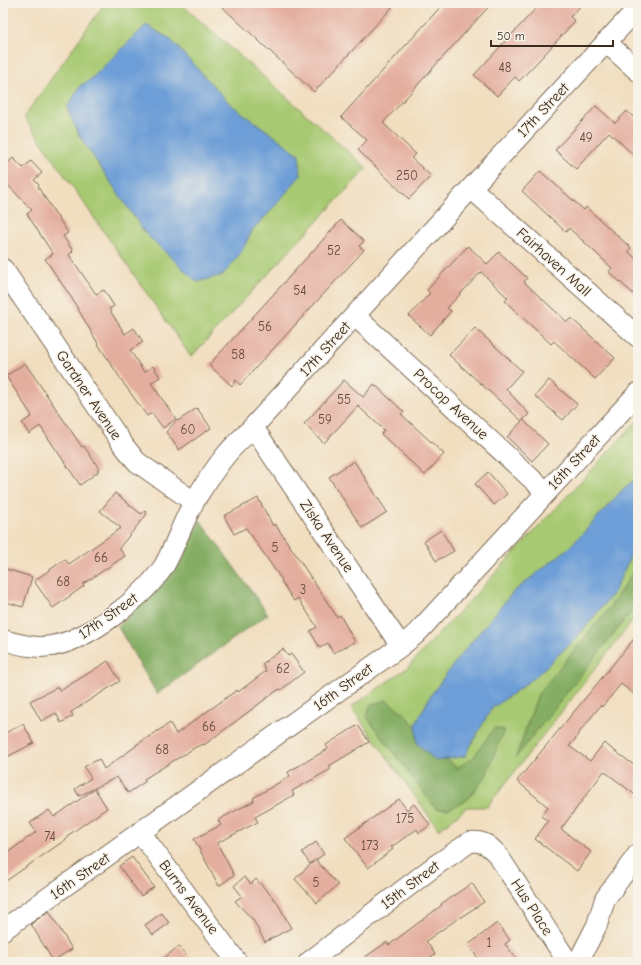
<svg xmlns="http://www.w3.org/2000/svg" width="641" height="965" font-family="'Comic Neue',sans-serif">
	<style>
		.green { fill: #a7c972; stroke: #717a48 }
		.forest { fill: #85ad64; stroke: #606c41 }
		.water { fill: #6d9ed7; stroke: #54647a }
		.building { fill: #e4ae9f }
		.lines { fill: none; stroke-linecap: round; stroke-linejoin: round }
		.minor-casing { stroke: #7b6956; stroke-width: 22 }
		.minor { stroke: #fff; stroke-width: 20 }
		.labels { text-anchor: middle; stroke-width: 3; stroke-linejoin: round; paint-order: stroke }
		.number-label { font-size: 13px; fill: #654b3e }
		.street-label { font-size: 15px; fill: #3b2a1e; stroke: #f7f3e8 }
	</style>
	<rect width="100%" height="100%" fill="#f7f3e8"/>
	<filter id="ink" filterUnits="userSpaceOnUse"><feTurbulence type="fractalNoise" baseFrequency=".025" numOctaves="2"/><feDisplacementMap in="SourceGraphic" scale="8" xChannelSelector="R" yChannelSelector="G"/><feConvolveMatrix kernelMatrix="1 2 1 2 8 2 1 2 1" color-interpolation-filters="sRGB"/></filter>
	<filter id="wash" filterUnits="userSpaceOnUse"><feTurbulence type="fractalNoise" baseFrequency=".012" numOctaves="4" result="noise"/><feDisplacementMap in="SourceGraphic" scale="16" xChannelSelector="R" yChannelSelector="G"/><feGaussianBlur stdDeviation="0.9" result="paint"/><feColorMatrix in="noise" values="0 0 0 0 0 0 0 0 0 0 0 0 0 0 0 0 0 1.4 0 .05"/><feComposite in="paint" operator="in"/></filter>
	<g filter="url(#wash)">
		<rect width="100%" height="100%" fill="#f1debf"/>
		<path class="green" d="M 105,3 L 180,3 L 367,168 L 191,357 L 24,117 Z
			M 638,420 L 638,614 L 487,807 L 467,807 L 439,830 L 351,707 L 407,668 Z"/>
		<path class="forest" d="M 200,520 L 268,614 L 157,694 L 118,627 L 184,557 Z
			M 638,565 L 638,603 L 516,757 L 538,694 L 607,611 Z
			M 386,700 L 404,713 L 436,750 L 457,768 L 473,758 L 494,728 L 504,730 L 485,778 L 467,800 L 449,809 L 436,809 L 367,717 L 370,705 Z"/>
		<path class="water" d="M 146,25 L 170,39 L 230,104 L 299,154 L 301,175 L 268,214 L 253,229 L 242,251 L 223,275 L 197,282 L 145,233 L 80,137 L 67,108 L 81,85 L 90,80 Z
			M 638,477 L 638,546 L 630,557 L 614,592 L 579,635 L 534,678 L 491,709 L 465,756 L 436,761 L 417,743 L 416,723 L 431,695 L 458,658 L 513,592 L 566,550 L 586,530 L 624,488 Z"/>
		<g id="blocks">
			<path class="building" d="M 218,3 L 396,3 L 314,92 Z
				M 444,3 L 492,3 L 383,123 L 416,154 L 411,158 L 431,176 L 409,199 L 358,150 L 367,140 L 341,117 Z
				M 541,3 L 583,3 L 570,17 L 575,21 L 542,57 L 519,81 L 515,77 L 497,96 L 474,75 Z
				M 596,106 L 615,123 L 627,111 L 638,122 L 638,159 L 609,132 L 576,169 L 555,150 Z
				M 13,158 L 23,168 L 31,161 L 42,173 L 34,180 L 39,185 L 38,187 L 68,233 L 63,236 L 73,251 L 69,255 L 96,294 L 104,290 L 114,306 L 109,309 L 125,334 L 134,328 L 143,342 L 130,350 L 144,372 L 153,366 L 160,377 L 151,383 L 176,419 L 163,428 L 152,413 L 147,416 L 124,384 L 100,347 L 71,297 L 45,259 L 53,254 L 27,214 L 32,210 L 3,180 L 3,168 Z
				M 540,171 L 584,210 L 586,207 L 631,248 L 628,251 L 638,261 L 638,298 L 609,272 L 612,268 L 569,228 L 566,232 L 522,191 Z
				M 341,220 L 364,241 L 359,246 L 364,250 L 240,385 L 236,380 L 232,386 L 209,365 Z
				M 468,246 L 487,264 L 499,252 L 527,278 L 524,282 L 567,322 L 571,318 L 615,358 L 595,379 L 554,341 L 551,344 L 505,301 L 508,298 L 481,272 L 447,308 L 451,311 L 430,335 L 409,316 L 430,293 L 427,290 Z
				M 475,328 L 522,371 L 506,389 L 529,414 L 522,421 L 449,355 Z
				M 25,363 L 82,447 L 84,446 L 98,467 L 98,472 L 80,485 L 40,426 L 29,434 L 22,423 L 32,416 L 6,376 Z
				M 344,380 L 363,397 L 374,384 L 404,412 L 401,414 L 444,454 L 425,475 L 381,434 L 384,430 L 358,406 L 324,443 L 304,424 Z
				M 549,380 L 577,404 L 563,420 L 535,396 Z
				M 197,408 L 211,428 L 179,450 L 166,432 L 177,420 L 178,421 Z
				M 523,420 L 548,444 L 532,461 L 507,437 Z
				M 354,461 L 387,512 L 362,528 L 329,477 Z
				M 488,472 L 507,494 L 494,505 L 475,484 Z
				M 115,493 L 141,514 L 145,511 L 147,514 L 119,548 L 125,556 L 83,584 L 84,586 L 53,608 L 34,581 L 65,559 L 69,564 L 121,528 L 100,511 Z
				M 258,498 L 273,526 L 275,524 L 302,564 L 337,617 L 340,615 L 355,642 L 333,653 L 328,643 L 320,648 L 310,631 L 317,627 L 298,598 L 294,601 L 281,581 L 282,580 L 246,528 L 234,534 L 224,516 Z
				M 441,530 L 454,551 L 436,561 L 424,541 Z
				M 3,568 L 32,577 L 23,607 L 3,601 Z
				M 638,634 L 638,697 L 621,684 L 602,707 L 601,705 L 577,735 L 578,736 L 569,746 L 590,761 L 604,743 L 638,768 L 638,797 L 604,771 L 561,829 L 591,852 L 577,871 L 535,839 L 548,821 L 541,816 L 548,807 L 517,781 Z
				M 283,649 L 288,656 L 291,654 L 304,672 L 281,690 L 280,689 L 275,692 L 204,745 L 203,744 L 196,747 L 144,779 L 146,781 L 128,793 L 117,777 L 79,796 L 75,789 L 91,778 L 84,767 L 99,759 L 104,769 L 136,746 L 136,745 L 170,723 L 176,734 L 237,690 L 238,692 L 266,671 L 262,664 Z
				M 108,661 L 120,681 L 71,712 L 73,716 L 61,723 L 56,713 L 41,721 L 30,701 L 58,687 L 60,691 Z
				M 23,724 L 34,743 L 7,757 L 3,750 L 3,734 Z
				M 358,725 L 369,742 L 329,766 L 331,769 L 292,791 L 294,795 L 255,817 L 258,822 L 217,843 L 234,875 L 219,886 L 194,839 L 221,825 L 218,820 L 254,801 L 253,798 L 290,776 L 288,772 L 328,749 L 326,745 Z
				M 95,789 L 107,808 L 67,836 L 68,838 L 3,883 L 3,856 L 36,832 L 30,823 L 49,810 L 54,817 Z
				M 399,799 L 407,810 L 414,804 L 430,825 L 419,833 L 417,829 L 391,847 L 393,849 L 368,868 L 345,838 Z
				M 316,842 L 324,854 L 316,860 L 338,885 L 317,903 L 295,879 L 315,860 L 310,864 L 302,852 Z
				M 132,857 L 154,887 L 141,896 L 119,866 Z
				M 244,877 L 251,884 L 256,879 L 277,902 L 291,928 L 265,942 L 253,920 L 235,901 L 242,896 L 234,886 Z
				M 472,883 L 484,902 L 453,922 L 426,941 L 435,954 L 424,962 L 358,962 L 387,942 L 389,945 L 442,905 L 441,904 Z
				M 49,911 L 72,949 L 53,961 L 31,924 Z
				M 162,913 L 169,923 L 153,935 L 145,925 Z
				M 497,923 L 510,940 L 505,944 L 519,962 L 481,962 L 468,945 Z
				M 179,946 L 191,962 L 159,962 Z"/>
		</g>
	</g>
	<g filter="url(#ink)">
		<use href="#blocks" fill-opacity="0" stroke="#7b6956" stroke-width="1"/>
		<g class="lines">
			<defs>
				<path id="minor" d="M 606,42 L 638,71
					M 471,188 L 638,337
					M 3,269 L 124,446 L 137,462 L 194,502
					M 355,316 L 546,492
					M 253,427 L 401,646
					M 3,640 C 18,644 34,649 51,646 C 87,641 144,597 164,566 C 177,543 184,517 198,495 C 207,481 216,467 226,455 C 234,445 244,436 253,427 L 471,188 L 638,8
					M 140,832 L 237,962
					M 3,930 L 401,646 L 416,634 L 638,393
					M 309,962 L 436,865 L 470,842 C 483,840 489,846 497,854 L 568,962
					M 578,962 L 597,925 L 605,899 L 638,854"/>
			</defs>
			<use href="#minor" class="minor-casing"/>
			<use href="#minor" class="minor"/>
		</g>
	</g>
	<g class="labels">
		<g class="number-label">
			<text x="505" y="72">48</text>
			<text x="586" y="142">49</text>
			<text x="407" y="180">250</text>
			<text x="334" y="255">52</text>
			<text x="300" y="295">54</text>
			<text x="265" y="331">56</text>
			<text x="238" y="359">58</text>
			<text x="344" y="404">55</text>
			<text x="325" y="424">59</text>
			<text x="188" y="434">60</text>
			<text x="275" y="552">5</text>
			<text x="101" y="562">66</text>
			<text x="63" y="586">68</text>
			<text x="303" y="594">3</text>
			<text x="283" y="673">62</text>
			<text x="209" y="731">66</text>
			<text x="162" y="754">68</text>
			<text x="405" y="823">175</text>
			<text x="50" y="841">74</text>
			<text x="370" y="850">173</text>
			<text x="316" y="887">5</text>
			<text x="489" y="947">1</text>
		</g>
		<g class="street-label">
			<text transform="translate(543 110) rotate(-47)" y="5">17th Street</text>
			<text transform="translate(554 262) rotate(42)" y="5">Fairhaven Mall</text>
			<text transform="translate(325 349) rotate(-48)" y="5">17th Street</text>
			<text transform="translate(89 395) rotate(56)" y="5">Gardner Avenue</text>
			<text transform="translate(451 404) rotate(43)" y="5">Procop Avenue</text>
			<text transform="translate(574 462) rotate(-47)" y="5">16th Street</text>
			<text transform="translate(327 536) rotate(56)" y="5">Ziska Avenue</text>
			<text transform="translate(108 616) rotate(-35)" y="5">17th Street</text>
			<text transform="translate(343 687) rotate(-36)" y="5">16th Street</text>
			<text transform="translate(80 876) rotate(-35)" y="5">16th Street</text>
			<text transform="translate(410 885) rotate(-37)" y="5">15th Street</text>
			<text transform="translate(189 897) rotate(53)" y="5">Burns Avenue</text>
			<text transform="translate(532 907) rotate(57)" y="5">Hus Place</text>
		</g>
	</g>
	<rect width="641" height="965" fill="none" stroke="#f7f3e8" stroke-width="16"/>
	<path d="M491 40v6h122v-6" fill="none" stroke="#3b2a1e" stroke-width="2"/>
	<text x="497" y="40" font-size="12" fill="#3b2a1e" stroke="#f7f3e8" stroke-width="3" paint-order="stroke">50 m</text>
</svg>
